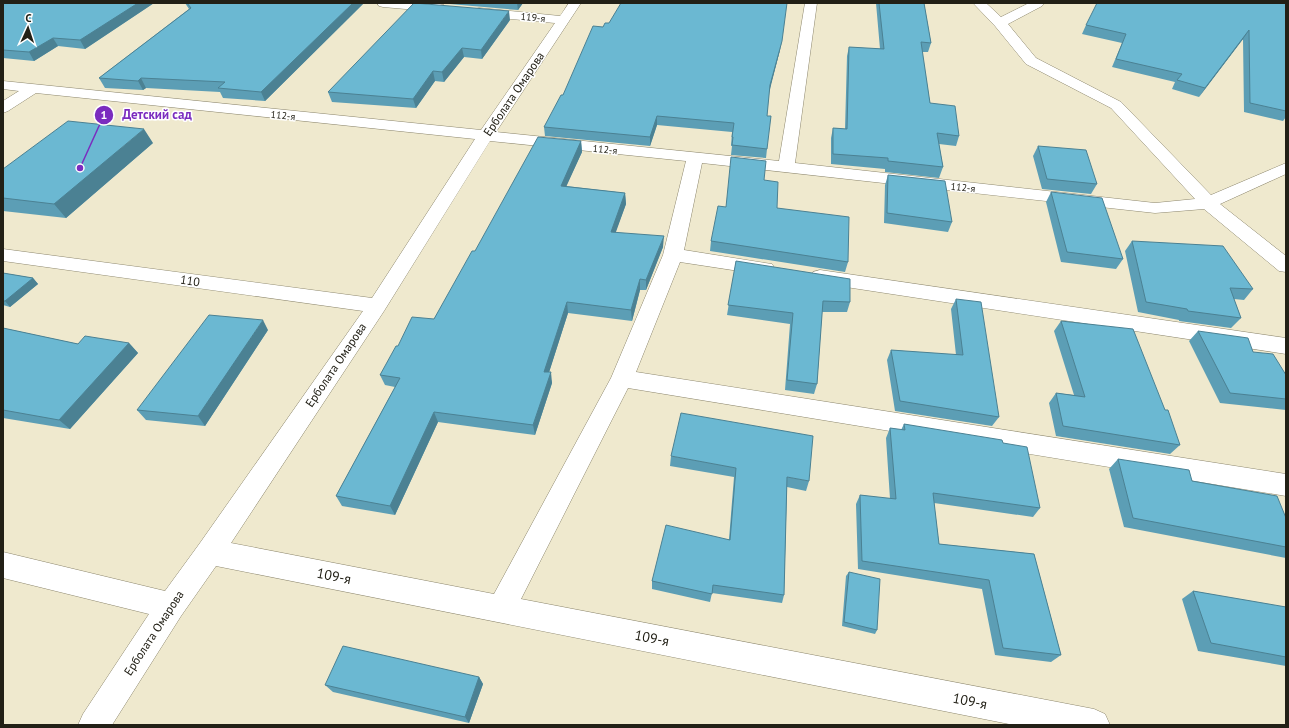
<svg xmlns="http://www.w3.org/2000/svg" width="1289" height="728" font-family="'PT Sans',sans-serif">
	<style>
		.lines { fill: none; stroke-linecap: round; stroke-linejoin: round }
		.minor-casing { stroke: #8d876e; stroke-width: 1 }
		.minor { fill: #fff; fill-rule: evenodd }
		.wall { fill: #5c9eb5 }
		.shaded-wall { fill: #4b8193 }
		.building { fill: #6bb8d2; stroke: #4b8193 }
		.labels { text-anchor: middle; stroke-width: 3; stroke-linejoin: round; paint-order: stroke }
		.far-street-label { font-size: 10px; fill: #222016; stroke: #fff }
		.street-label { font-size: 12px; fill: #222016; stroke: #fff }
		.near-street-label { font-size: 14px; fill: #222016; stroke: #fff }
		.leader { fill: none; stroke: #7b2cbf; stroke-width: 1.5 }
		.callout-dot { fill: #7b2cbf; stroke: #fff; stroke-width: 1.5 }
		.mark-label { font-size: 12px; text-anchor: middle; font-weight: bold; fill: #fff }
		.callout-label { font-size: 13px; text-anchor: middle; font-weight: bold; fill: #7b2cbf; stroke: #fff; stroke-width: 3; stroke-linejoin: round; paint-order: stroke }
	</style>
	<rect width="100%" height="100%" fill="#efe9ce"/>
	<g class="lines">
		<defs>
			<path id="minor" d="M 377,3 C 399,3 423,0 444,5 L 446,8 L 444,11 L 440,12 L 383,7 L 379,6 Z
				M 569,3 L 581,3 L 496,132 L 779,161 L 805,3 L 817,3 L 795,163 L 1155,203 L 1195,199 L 1111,108 L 1026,64 L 995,26 L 973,3 L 986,3 L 1001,17 L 1029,3 L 1044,3 L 1042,6 L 1008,24 L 1036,58 L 1121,102 L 1211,195 L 1286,163 L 1286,174 L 1220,204 L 1286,256 L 1286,272 L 1279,271 L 1204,209 L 1155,213 L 702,163 L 684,250 L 765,263 L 772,264 L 775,269 L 772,274 L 765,275 L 680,262 L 636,372 L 1286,474 L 1286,496 L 628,388 L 521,599 L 1094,709 L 1105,714 L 1110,725 L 1014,725 L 216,566 L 181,616 L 112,725 L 78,725 L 83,714 L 149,614 L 3,578 L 3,552 L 165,591 L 200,543 L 363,311 L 3,261 L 3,249 L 372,298 L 475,139 L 36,93 L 8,111 L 3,113 L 3,101 L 19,91 L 3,89 L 3,81 L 481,130 L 555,23 L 479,16 L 475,15 L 473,12 L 475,9 L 479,8 L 560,16 ZM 490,141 L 686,161 L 663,255 L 611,378 L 494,594 L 231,543 L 384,311 Z
				M 820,270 L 1286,338 L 1286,354 L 813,282 L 810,277 L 813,272 Z"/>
		</defs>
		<use href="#minor" class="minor-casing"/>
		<use href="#minor" class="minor"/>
	</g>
	<path class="wall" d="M 3,3 L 154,3 L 85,49 L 58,46 L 34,61 L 3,58 Z
		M 185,3 L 364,3 L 265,101 L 223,98 L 220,92 L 146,88 L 143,90 L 105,88 L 99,78 L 189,9 Z
		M 438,3 L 523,3 L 518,10 Z
		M 876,3 L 924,3 L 931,43 L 928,52 L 922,52 L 930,103 L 959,136 L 956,146 L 939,144 L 943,167 L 939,178 L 885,172 L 885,169 L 831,164 L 831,138 L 833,128 L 845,129 L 847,56 L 849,47 L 880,49 Z
		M 1286,3 L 1286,117 L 1283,121 L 1244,112 L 1243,39 L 1199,97 L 1172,89 L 1175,82 L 1112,67 L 1122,43 L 1082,34 L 1086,25 Z
		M 510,20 L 482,59 L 464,57 L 444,82 L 435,81 L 416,108 L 332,102 L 328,92 Z
		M 609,23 L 780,50 L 769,91 L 767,116 L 767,149 L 766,158 L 731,155 L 732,146 L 731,146 L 732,132 L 657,125 L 650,146 L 545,136 L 544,127 L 603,27 Z
		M 581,141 L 582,152 L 566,186 L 625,193 L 626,204 L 615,233 L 663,247 L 646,290 L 640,290 L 632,321 L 568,313 L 549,372 L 552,383 L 535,435 L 438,422 L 395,515 L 342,506 L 336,496 L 395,387 L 385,385 L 380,375 L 398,346 L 434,319 L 475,251 Z
		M 153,143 L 66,218 L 3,211 L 3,169 Z
		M 1038,146 L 1097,184 L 1091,194 L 1042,189 L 1033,156 Z
		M 888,175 L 952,222 L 948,232 L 884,223 L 885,185 Z
		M 764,180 L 777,208 L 848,262 L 845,272 L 710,251 L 711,241 L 726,207 Z
		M 1051,192 L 1123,259 L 1116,269 L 1061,262 L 1046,202 Z
		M 1132,241 L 1253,289 L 1244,300 L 1234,299 L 1241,318 L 1231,328 L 1179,321 L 1179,320 L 1138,312 L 1125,251 Z
		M 736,261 L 850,302 L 847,312 L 822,312 L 817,384 L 814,394 L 785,390 L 790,324 L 727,315 Z
		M 3,273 L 33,278 L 38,284 L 10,307 L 3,305 Z
		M 956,299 L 999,417 L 992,426 L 895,411 L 887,360 L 891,350 L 956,355 L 951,309 Z
		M 1061,321 L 1165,410 L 1180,445 L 1170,454 L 1056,436 L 1049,403 L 1056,393 L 1074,395 L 1054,331 Z
		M 3,328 L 78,344 L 129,343 L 138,353 L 70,429 L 3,418 Z
		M 268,330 L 205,426 L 146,420 L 137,410 Z
		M 1198,331 L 1253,352 L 1286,375 L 1286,410 L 1220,403 L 1189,341 Z
		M 904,424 L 1003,443 L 1040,508 L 1033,517 L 934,503 L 939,544 L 1034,554 L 1061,655 L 1051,662 L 995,655 L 982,589 L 858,569 L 856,504 L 860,495 L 890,499 L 886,438 L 890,428 L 901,430 Z
		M 671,456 L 809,481 L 806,491 L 787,487 L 784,595 L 782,603 L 712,593 L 710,602 L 652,589 L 652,581 L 729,539 L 734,477 L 670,466 Z
		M 1118,459 L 1192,481 L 1286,518 L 1286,558 L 1124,527 L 1109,469 Z
		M 849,572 L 877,630 L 875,634 L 842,626 L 846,576 Z
		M 1193,591 L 1286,608 L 1286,666 L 1198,651 L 1182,599 Z
		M 479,677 L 483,684 L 469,723 L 333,692 L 325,685 Z"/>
	<path class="shaded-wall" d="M 138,3 L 154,3 L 85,49 L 80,40 Z
		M 353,3 L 364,3 L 265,101 L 261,92 Z
		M 517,3 L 523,3 L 518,10 Z
		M 509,11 L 510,20 L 482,59 L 481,50 Z
		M 1249,30 L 1243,39 L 1199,97 L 1205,88 Z
		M 53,38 L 58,46 L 34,61 L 29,52 Z
		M 782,41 L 780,50 L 769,93 L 770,85 Z
		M 462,48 L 464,57 L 444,82 L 442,72 Z
		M 433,71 L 435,81 L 416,108 L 413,99 Z
		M 141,78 L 146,88 L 143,90 L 138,81 Z
		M 657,116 L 657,125 L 650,146 L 650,137 Z
		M 144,129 L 153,143 L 66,218 L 54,204 Z
		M 581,141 L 582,152 L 562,196 L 561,186 Z
		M 625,193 L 626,204 L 612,243 L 611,232 Z
		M 664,236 L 663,247 L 646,290 L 646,280 Z
		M 33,278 L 38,284 L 10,307 L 5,301 Z
		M 640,279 L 640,290 L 632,321 L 631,310 Z
		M 567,302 L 568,313 L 546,382 L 544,372 Z
		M 263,320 L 268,330 L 205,426 L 198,416 Z
		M 129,343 L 138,353 L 70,429 L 59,420 Z
		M 551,372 L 552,383 L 535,435 L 533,425 Z
		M 434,412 L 438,422 L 395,515 L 390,506 Z
		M 479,677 L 483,684 L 469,723 L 465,717 Z"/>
	<path class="building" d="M 3,3 L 138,3 L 80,40 L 53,38 L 29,52 L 3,50 Z
		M 187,3 L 353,3 L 261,92 L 218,88 L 225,82 L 141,78 L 138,81 L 99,78 L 191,8 Z
		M 414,3 L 509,11 L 481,50 L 462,48 L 442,72 L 433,71 L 413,99 L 328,92 Z
		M 621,3 L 787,3 L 782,41 L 770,85 L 767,116 L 771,116 L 767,149 L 732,145 L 733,137 L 732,137 L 734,123 L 657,116 L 650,137 L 544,127 L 561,95 L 563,95 L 593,26 L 603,27 L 605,23 L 609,23 Z
		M 879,3 L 924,3 L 931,43 L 921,42 L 930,103 L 955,106 L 959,136 L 937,133 L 943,167 L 888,161 L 888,158 L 833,154 L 833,128 L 847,129 L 849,47 L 884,49 Z
		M 1097,3 L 1286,3 L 1286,111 L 1250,103 L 1249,30 L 1205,88 L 1177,80 L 1182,74 L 1116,59 L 1126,34 L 1086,25 Z
		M 68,121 L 144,129 L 54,204 L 3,198 L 3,169 Z
		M 538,137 L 581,141 L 561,186 L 625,193 L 611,232 L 664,236 L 646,280 L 640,279 L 631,310 L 567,302 L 544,372 L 551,372 L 533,425 L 434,412 L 390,506 L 336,496 L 400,378 L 380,375 L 396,346 L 398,346 L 412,317 L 434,319 L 472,251 L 475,251 Z
		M 1038,146 L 1086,150 L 1097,184 L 1047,179 Z
		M 731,157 L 766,161 L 764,180 L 778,182 L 777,208 L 849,217 L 848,262 L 711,241 L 718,206 L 726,207 Z
		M 888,175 L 945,181 L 952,222 L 887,213 Z
		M 1051,192 L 1102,198 L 1123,259 L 1067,252 Z
		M 1132,241 L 1223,246 L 1253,289 L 1230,288 L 1241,318 L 1188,311 L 1187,309 L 1146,302 Z
		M 736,261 L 850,279 L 850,302 L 823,301 L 817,384 L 787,380 L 793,313 L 728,305 Z
		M 3,273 L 33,278 L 5,301 L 3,301 Z
		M 956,299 L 981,302 L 999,417 L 900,401 L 891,350 L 963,355 Z
		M 209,315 L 263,320 L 198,416 L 137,410 Z
		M 1061,321 L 1133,329 L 1165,410 L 1168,410 L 1180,445 L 1063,426 L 1056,393 L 1085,397 Z
		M 3,328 L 78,344 L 85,336 L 129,343 L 59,420 L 3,410 Z
		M 1198,331 L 1248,338 L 1253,352 L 1273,354 L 1286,375 L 1286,399 L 1230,393 Z
		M 681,413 L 813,436 L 809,481 L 787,477 L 784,595 L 713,585 L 712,594 L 652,581 L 666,525 L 730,540 L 736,468 L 671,456 Z
		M 904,424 L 1002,440 L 1003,443 L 1027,447 L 1040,508 L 933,493 L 939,544 L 1034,554 L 1061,655 L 1003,648 L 989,580 L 862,561 L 860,495 L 896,499 L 890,428 L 905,430 Z
		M 1118,459 L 1189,470 L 1192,481 L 1277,496 L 1286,518 L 1286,547 L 1133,518 Z
		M 849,572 L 880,579 L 877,630 L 844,622 Z
		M 1193,591 L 1286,607 L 1286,657 L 1211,643 Z
		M 343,646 L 479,677 L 465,717 L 325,685 Z"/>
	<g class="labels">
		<g class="far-street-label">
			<text transform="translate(533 17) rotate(6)" y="4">119-я</text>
			<text transform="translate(283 115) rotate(6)" y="4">112-я</text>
			<text transform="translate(605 149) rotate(6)" y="4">112-я</text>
			<text transform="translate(963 187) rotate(6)" y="4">112-я</text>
		</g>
		<g class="street-label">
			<text transform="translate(514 94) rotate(-56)" y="4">Ерболата Омарова</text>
			<text transform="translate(190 281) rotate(8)" y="4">110</text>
			<text transform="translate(336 365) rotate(-56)" y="4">Ерболата Омарова</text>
			<text transform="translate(154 633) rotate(-57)" y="4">Ерболата Омарова</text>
		</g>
		<g class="near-street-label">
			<text transform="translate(334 576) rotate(11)" y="5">109-я</text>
			<text transform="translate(652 638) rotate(11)" y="5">109-я</text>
			<text transform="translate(970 701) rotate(11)" y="5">109-я</text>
		</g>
	</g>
	<path class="leader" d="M80 168L104 115"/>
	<g class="callout-dot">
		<circle cx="80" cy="168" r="4"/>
		<circle cx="104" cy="115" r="10"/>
	</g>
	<g class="mark-label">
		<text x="104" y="119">1</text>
	</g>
	<g class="callout-label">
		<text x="157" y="119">Детский сад</text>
	</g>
	<rect width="1289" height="728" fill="none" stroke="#222016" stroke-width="8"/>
	<g transform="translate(28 28) rotate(3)" stroke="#ffffff" stroke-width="3" paint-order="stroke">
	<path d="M0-3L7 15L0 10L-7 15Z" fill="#222016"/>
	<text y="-6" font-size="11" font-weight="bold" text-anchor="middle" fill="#222016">С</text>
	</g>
</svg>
